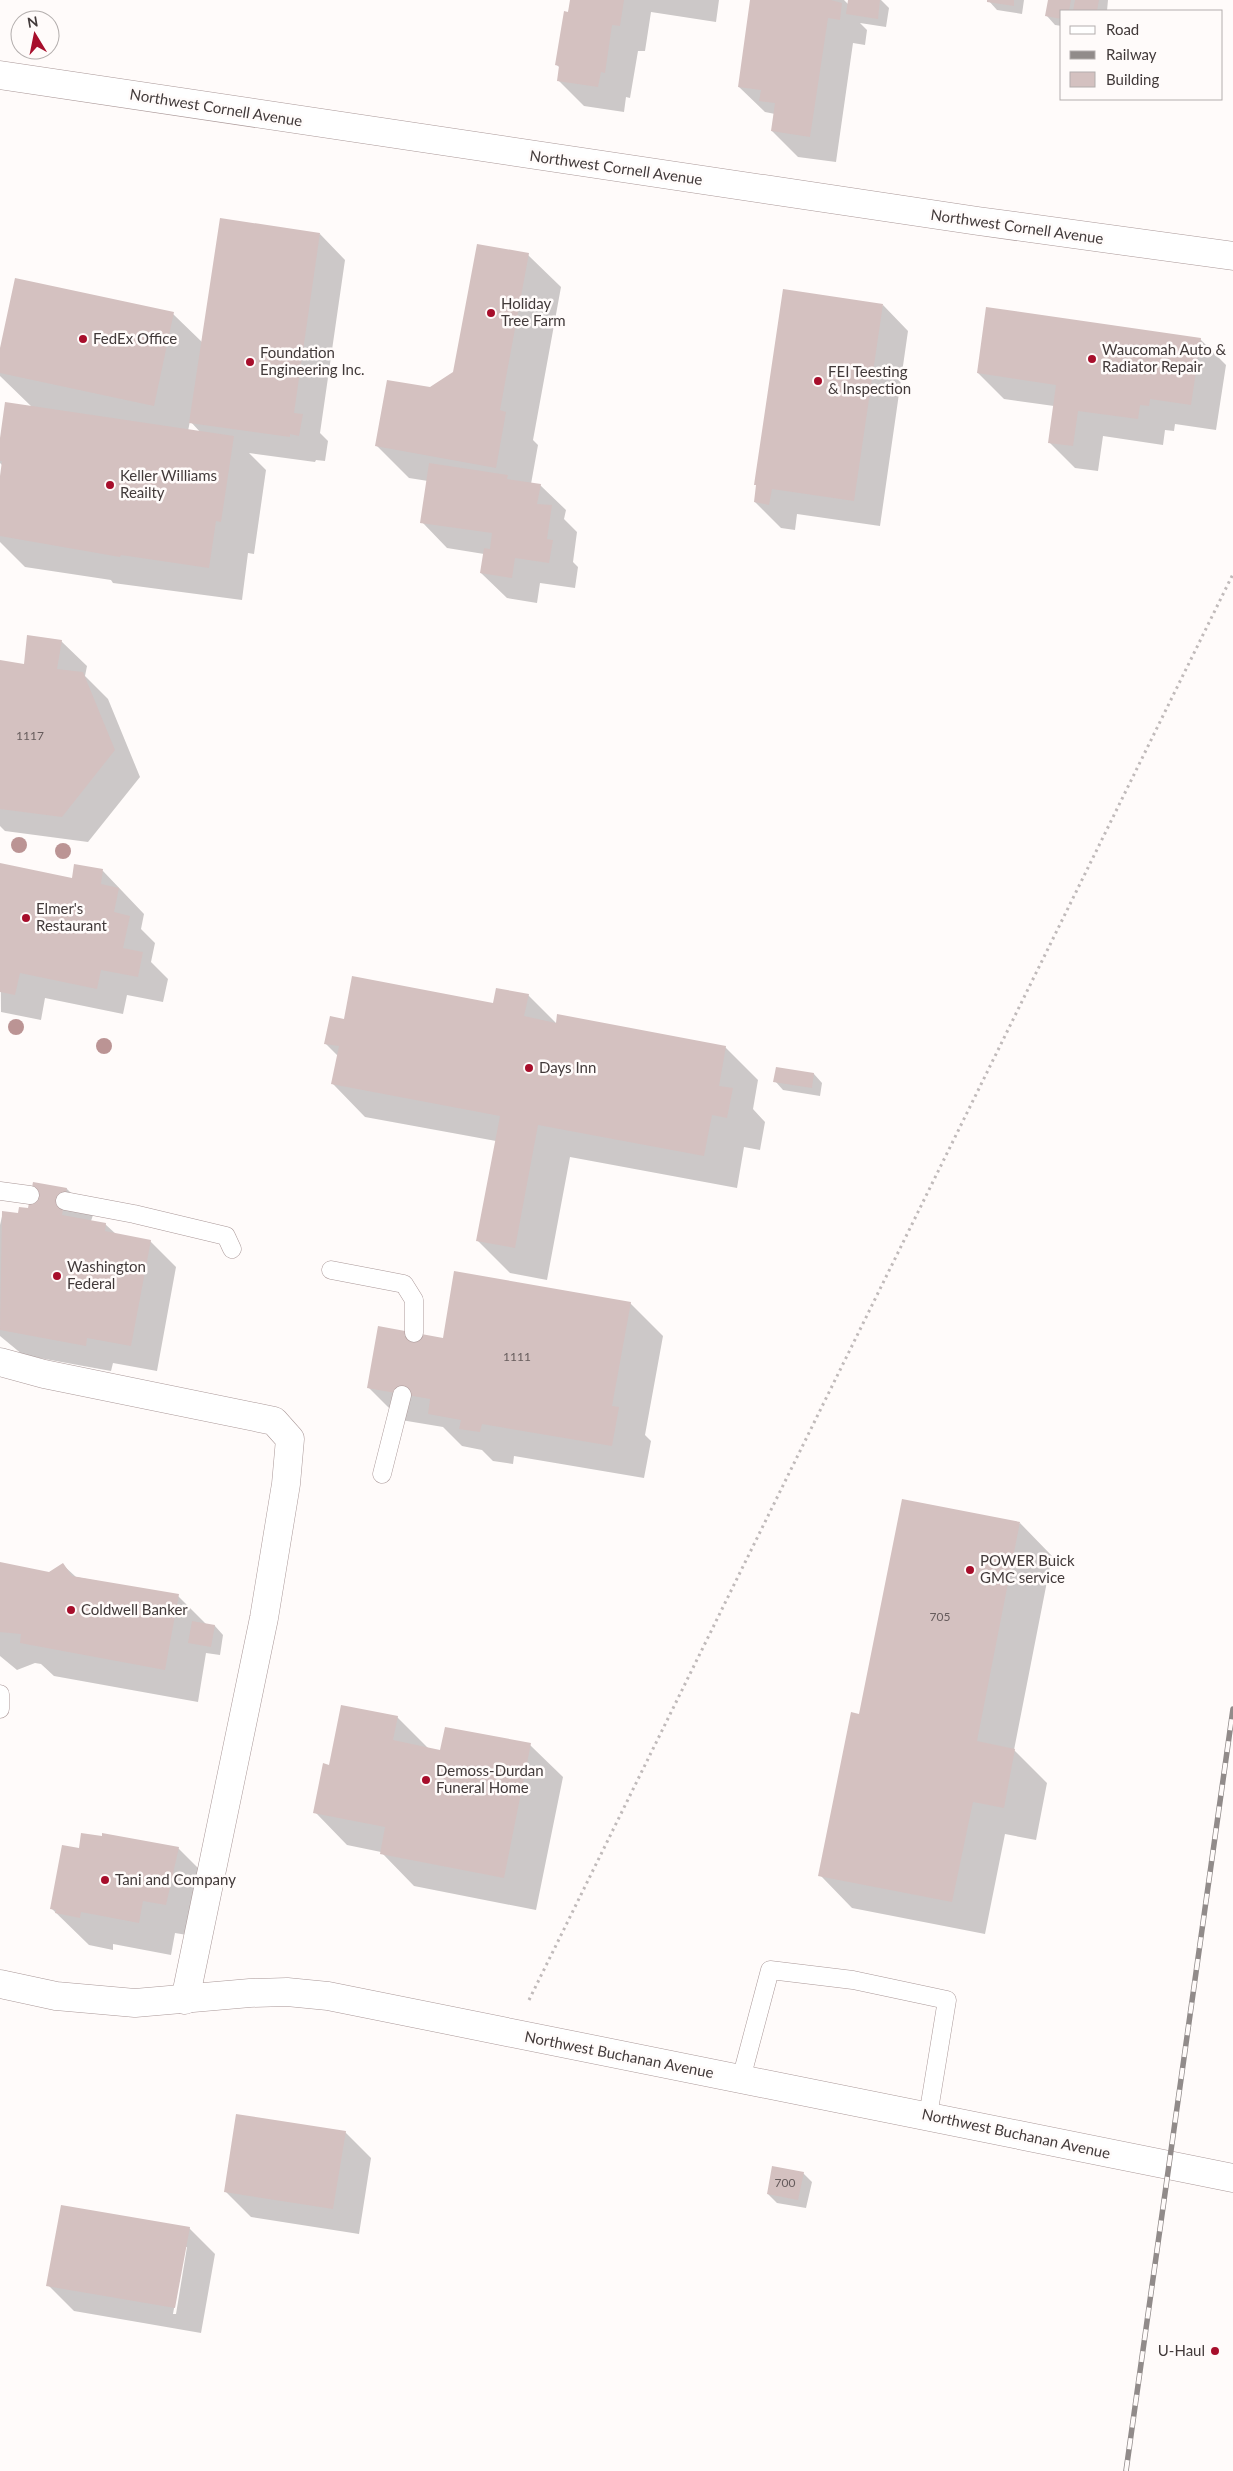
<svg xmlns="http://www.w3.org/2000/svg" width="1233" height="2471" font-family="Lato,sans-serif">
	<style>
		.shadow { fill: #0003; fill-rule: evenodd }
		.building { fill: #d4c1c0 }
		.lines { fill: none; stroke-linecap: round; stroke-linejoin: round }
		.service-casing { stroke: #aa9898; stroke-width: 19 }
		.minor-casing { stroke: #aa9898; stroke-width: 29 }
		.tertiary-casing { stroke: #aa9898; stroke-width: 29 }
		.path { stroke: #c0baba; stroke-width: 3; stroke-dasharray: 2.5 4; stroke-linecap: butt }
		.service { stroke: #fff; stroke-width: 18 }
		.minor { stroke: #fff; stroke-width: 28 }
		.tertiary { stroke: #fff; stroke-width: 28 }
		.rail-casing { stroke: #918b8a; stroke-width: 5.5 }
		.rail { stroke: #fffbfa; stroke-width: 4; stroke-dasharray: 11; stroke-linecap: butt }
		.tree { fill: #bb9494 }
		.poi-dot { fill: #a70e2b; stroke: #fffbfa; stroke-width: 2 }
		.labels { text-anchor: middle; stroke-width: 5; stroke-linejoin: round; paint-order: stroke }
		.number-label { font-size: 12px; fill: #665c5c }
		.street-label { font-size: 15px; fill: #423a3a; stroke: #fffbfa }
		.poi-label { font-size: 15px; fill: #423a3a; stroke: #fffbfa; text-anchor: start }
	</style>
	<rect width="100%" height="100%" fill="#fffbfa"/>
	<path class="shadow" d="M 571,0 L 719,0 L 716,22 L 651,12 L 645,51 L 638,51 L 630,98 L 626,97 L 624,112 L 584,106 L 558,80 L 560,68 L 557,65 Z
		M 752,0 L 844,0 L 849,5 L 849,0 L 881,0 L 889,8 L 886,27 L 860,23 L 867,30 L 865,45 L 853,43 L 836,162 L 798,157 L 772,131 L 775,114 L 765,112 L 739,87 Z
		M 988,0 L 1024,0 L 1022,14 L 997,10 Z
		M 1049,0 L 1108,0 L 1107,11 L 1062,11 L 1062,26 L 1055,25 L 1047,16 Z
		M 320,234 L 345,260 L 320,433 L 328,441 L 325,461 L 316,460 L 315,462 L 249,453 L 266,470 L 254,554 L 248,553 L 242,600 L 113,583 L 111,580 L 25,567 L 0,542 L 0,485 L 3,466 L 0,463 L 0,446 L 32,407 L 0,376 L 0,354 L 173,314 L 203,343 ZM 190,421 L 201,433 L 188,431 Z
		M 528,255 L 561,287 L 533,440 L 538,445 L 531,484 L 540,485 L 566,510 L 564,519 L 577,532 L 573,562 L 578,567 L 575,588 L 540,583 L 537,603 L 507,598 L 481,573 L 484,554 L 447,548 L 422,522 L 428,481 L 409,478 L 376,445 L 430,389 L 454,373 Z
		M 883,305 L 908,331 L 880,526 L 797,514 L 795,530 L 781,528 L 755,502 Z
		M 1200,339 L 1226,365 L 1216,430 L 1175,424 L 1174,431 L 1165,430 L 1163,445 L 1103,436 L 1098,471 L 1075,468 L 1049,442 L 1054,406 L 1004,399 L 978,373 Z
		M 61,641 L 87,666 L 85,676 L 108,699 L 140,777 L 88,842 L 5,831 L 0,826 L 0,662 L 25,665 Z
		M 0,865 L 73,879 L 103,871 L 144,914 L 141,929 L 155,943 L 151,962 L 168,979 L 163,1002 L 127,995 L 123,1014 L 45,998 L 41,1020 L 1,1012 Z
		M 528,995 L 557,1024 L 725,1047 L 758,1080 L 753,1109 L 765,1122 L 760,1150 L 744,1147 L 737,1188 L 570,1157 L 547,1280 L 510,1273 L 477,1240 L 496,1141 L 365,1117 L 333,1084 L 338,1056 L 325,1043 L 345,1020 L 494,1004 Z
		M 814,1074 L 822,1083 L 820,1096 L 783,1090 L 775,1081 Z
		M 34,1183 L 67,1189 L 93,1215 L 91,1221 L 105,1224 L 117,1235 L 150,1241 L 176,1267 L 157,1371 L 113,1363 L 111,1371 L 23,1355 L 0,1336 L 0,1225 L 3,1212 L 19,1215 L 29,1210 Z
		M 630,1303 L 663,1336 L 645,1435 L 651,1441 L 644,1478 L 514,1456 L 513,1464 L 493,1461 L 482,1450 L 462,1446 L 443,1427 L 401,1420 L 368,1387 L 444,1340 Z
		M 1020,1523 L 1052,1556 L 1014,1750 L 1047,1783 L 1036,1840 L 1005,1834 L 985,1934 L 852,1908 L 820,1875 L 860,1715 Z
		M 0,1563 L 50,1574 L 63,1565 L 76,1577 L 178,1596 L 207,1625 L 215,1626 L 223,1635 L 220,1655 L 206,1653 L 198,1702 L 54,1676 L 41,1664 L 35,1663 L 17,1670 L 0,1656 Z
		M 397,1717 L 429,1749 L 441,1751 L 530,1745 L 563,1777 L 536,1910 L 414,1886 L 381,1852 L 347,1845 L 315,1812 L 330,1766 Z
		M 178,1848 L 211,1881 L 199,1937 L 175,1933 L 171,1955 L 113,1944 L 113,1950 L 89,1945 L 51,1908 L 80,1849 Z
		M 345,2132 L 371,2158 L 359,2234 L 251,2217 L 225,2191 Z
		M 803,2173 L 812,2182 L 806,2208 L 777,2203 L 768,2194 Z
		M 189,2228 L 215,2254 L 201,2333 L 74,2311 L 48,2285 ZM 185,2247 L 187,2247 L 176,2314 L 173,2314 Z"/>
	<path class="building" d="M 570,0 L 624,0 L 620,26 L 612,25 L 605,73 L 601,72 L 598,87 L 557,81 L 559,66 L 555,65 L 564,11 L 568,12 Z
		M 750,0 L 831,0 L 842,3 L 840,20 L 828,18 L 810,137 L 771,131 L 775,103 L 759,101 L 761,90 L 738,87 Z
		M 848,0 L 880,0 L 878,19 L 846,14 Z
		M 987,0 L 1014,0 L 1014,6 L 987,2 Z
		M 1048,0 L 1071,0 L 1069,11 L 1062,11 L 1062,19 L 1045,16 Z
		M 1075,0 L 1099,0 L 1097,11 L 1073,11 Z
		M 220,218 L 320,233 L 294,413 L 303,414 L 299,436 L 290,434 L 290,437 L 189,423 Z
		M 477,244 L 529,253 L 500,410 L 506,412 L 496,468 L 375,446 L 387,380 L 430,387 L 453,372 Z
		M 15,278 L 174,312 L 154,406 L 0,373 L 0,348 Z
		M 783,289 L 883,304 L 854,501 L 772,489 L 769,505 L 754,502 L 756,485 L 754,485 Z
		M 986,307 L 1201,338 L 1191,405 L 1150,399 L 1149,406 L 1140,405 L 1138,419 L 1078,411 L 1073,446 L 1048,443 L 1056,385 L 977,373 Z
		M 5,402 L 234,436 L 221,522 L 216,521 L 209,568 L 121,555 L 120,557 L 0,536 L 0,476 L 2,461 L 0,461 L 0,438 Z
		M 429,463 L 508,475 L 507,479 L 541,484 L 537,504 L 552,505 L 547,539 L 553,540 L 549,563 L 515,558 L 512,578 L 480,573 L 484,548 L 490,549 L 492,533 L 420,523 Z
		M 27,635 L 62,640 L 57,669 L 83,672 L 115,750 L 62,817 L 0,809 L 0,660 L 24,664 Z
		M 0,863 L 72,878 L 74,864 L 103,869 L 101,884 L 119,888 L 114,912 L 130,916 L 123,948 L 143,952 L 138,977 L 101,970 L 97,989 L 20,973 L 15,995 L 0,992 Z
		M 352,976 L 493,1003 L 496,988 L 529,994 L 524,1016 L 556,1023 L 557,1014 L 726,1046 L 719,1086 L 733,1088 L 727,1118 L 712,1115 L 704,1156 L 538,1125 L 515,1248 L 476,1241 L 500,1116 L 331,1084 L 339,1046 L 324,1044 L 330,1016 L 344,1019 Z
		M 776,1067 L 814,1073 L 812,1088 L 773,1082 Z
		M 33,1182 L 67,1188 L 62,1215 L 106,1223 L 105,1231 L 151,1240 L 131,1346 L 87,1338 L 86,1346 L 0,1330 L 2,1211 L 18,1213 L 19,1207 L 28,1208 Z
		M 454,1271 L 631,1302 L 612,1406 L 619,1407 L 612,1446 L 482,1424 L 480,1432 L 459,1429 L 461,1420 L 428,1414 L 430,1399 L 367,1388 L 378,1326 L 443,1338 Z
		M 902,1499 L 1020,1522 L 977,1741 L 1015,1749 L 1004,1808 L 973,1802 L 952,1902 L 818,1876 L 851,1712 L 859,1714 Z
		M 0,1562 L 49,1572 L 63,1563 L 72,1576 L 179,1594 L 165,1670 L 20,1643 L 21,1634 L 0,1632 Z
		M 192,1621 L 215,1625 L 211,1647 L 188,1643 Z
		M 341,1705 L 398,1716 L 393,1740 L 440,1750 L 445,1727 L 531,1743 L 504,1878 L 380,1854 L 385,1827 L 313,1813 L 323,1763 L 329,1765 Z
		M 81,1833 L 102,1836 L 102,1833 L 179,1847 L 166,1905 L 143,1901 L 139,1923 L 81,1912 L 80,1918 L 55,1913 L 56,1910 L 50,1909 L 62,1845 L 79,1848 Z
		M 236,2114 L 346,2131 L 333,2209 L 224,2192 Z
		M 772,2166 L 804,2172 L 798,2200 L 767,2194 Z
		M 61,2205 L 190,2227 L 175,2308 L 46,2286 Z"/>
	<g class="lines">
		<defs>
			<path id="service" d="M 0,1191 L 30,1195
				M 65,1201 L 134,1214 L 226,1236 L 232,1249
				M 331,1270 L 404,1284 L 414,1300 L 414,1333
				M 382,1474 L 402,1395
				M 0,1694 L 0,1709
				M 741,2079 L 770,1970 L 853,1980 L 947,2000 L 928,2116"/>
			<path id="minor" d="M 0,75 L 978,221 L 1233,256
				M 0,1362 L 44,1374 L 274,1421 L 290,1439 L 286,1484 L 264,1618 L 185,2000"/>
			<path id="tertiary" d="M 0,1984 L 56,1996 L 135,2003 L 250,1993 L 287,1992 L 328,1996 L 1233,2178"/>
		</defs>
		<use href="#service" class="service-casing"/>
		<use href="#minor" class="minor-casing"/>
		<use href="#tertiary" class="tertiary-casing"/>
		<path class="path" d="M 529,2000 L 1233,574"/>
		<use href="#service" class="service"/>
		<use href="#minor" class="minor"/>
		<use href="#tertiary" class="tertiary"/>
		<defs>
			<path id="rail" d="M 1126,2471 L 1233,1709"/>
		</defs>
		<use href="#rail" class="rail-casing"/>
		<use href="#rail" class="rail"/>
	</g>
	<g class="tree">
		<circle cx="19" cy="845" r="8"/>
		<circle cx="63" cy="851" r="8"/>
		<circle cx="16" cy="1027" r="8"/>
		<circle cx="104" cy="1046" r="8"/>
	</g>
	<g class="poi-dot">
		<circle cx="491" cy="313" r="5"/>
		<circle cx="83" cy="339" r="5"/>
		<circle cx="1092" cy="359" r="5"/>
		<circle cx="250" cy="362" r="5"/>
		<circle cx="818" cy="381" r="5"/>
		<circle cx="110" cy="485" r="5"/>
		<circle cx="26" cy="918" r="5"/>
		<circle cx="529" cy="1068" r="5"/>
		<circle cx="57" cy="1276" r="5"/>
		<circle cx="970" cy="1570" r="5"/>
		<circle cx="71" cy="1610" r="5"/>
		<circle cx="426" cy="1780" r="5"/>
		<circle cx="105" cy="1880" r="5"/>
		<circle cx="1215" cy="2351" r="5"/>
	</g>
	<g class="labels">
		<g class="number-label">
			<text x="30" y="740">1117</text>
			<text x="517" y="1361">1111</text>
			<text x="940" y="1621">705</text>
			<text x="785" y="2187">700</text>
		</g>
		<g class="street-label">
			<text transform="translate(216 108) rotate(9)" y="5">Northwest Cornell Avenue</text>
			<text transform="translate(616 168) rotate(8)" y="5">Northwest Cornell Avenue</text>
			<text transform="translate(1017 227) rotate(8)" y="5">Northwest Cornell Avenue</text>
			<text transform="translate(619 2055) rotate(11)" y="5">Northwest Buchanan Avenue</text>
			<text transform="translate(1016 2134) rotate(12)" y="5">Northwest Buchanan Avenue</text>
		</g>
		<g class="poi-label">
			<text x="501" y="309">Holiday<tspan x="501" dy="17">Tree Farm</tspan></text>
			<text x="93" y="344">FedEx Office</text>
			<text x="1102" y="355">Waucomah Auto &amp;<tspan x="1102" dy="17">Radiator Repair</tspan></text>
			<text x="260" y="358">Foundation<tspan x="260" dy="17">Engineering Inc.</tspan></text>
			<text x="828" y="377">FEI Teesting<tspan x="828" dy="17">&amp; Inspection</tspan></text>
			<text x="120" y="481">Keller Williams<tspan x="120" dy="17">Reailty</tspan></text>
			<text x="36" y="914">Elmer's<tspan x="36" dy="17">Restaurant</tspan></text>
			<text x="539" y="1073">Days Inn</text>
			<text x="67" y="1272">Washington<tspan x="67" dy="17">Federal</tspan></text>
			<text x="980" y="1566">POWER Buick<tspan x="980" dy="17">GMC service</tspan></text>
			<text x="81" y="1615">Coldwell Banker</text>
			<text x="436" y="1776">Demoss-Durdan<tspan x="436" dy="17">Funeral Home</tspan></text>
			<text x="115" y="1885">Tani and Company</text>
			<text x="1205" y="2356" text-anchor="end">U-Haul</text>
		</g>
	</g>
	<rect x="1060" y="10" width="162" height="90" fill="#fffbfa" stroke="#b3aead"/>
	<rect x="1070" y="26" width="25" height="8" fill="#ffffff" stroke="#b3aead"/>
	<text x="1106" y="35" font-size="15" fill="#423a3a">Road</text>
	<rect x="1070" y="51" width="25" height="8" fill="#918b8a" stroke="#b3aead"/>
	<text x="1106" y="60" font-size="15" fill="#423a3a">Railway</text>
	<rect x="1070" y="72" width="25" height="15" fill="#d4c1c0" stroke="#b3aead"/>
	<text x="1106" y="85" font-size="15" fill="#423a3a">Building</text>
	<g transform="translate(35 35) rotate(350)"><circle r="24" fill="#fffbfa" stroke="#b3aead"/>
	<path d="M0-4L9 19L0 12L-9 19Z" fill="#a70e2b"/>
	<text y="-8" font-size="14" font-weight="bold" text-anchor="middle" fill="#423a3a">N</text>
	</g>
</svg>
